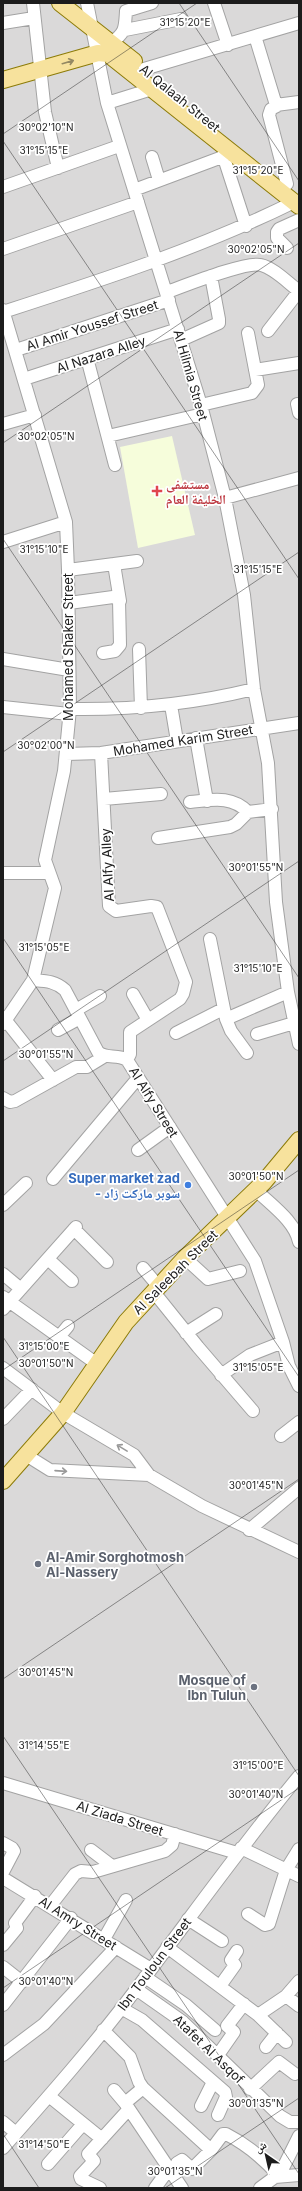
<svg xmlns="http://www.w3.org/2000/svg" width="302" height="2191" font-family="Inter,'Noto Naskh Arabic',sans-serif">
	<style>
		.residential { fill: #dad9d9 }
		.education { fill: #f6fddb }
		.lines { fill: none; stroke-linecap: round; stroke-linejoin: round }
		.minor-casing { stroke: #a3a3a3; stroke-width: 14 }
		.major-casing { stroke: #8c7b08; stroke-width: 18 }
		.minor { stroke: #fff; stroke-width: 12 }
		.major { stroke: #f7e29d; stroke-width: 16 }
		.oneway { stroke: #948963 }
		.oneway2 { stroke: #999 }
		.ticks { fill: none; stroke: #1c1c1c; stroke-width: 1; stroke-opacity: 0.45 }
		.health-dot { fill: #e0444e; stroke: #fff; stroke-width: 1.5 }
		.shop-dot { fill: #3f7fe0; stroke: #fff; stroke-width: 1.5 }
		.worship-dot { fill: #6b7280; stroke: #fff; stroke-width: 1.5 }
		.labels { text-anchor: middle; stroke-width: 3.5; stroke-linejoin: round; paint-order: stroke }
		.street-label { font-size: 13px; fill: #1c1c1c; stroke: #fff }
		.health-label { font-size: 13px; font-weight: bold; fill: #be3a42; stroke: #fff; text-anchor: start }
		.shop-label { font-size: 13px; font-weight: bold; fill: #366cbe; stroke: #fff; text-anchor: end }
		.worship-label { font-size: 13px; font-weight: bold; fill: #5b616d; stroke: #fff; text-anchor: start }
		.ticks-label { font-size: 10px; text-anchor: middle; fill: #1c1c1c; stroke: #fff; stroke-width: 3.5; stroke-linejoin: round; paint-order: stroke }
	</style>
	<rect width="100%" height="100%" fill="#edebe2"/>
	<path class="residential" d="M 3,3 L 299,3 L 299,2188 L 3,2188 Z"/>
	<path class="education" d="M 172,436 L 195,535 L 138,548 L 120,447 Z"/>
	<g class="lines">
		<defs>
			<path id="minor" d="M 33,3 L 45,112 L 58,168
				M 87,3 L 107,103 L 201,405 L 225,498 L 244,595 L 254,689 L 268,763 L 276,902 L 288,992 L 299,1044
				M 214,3 L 228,45
				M 3,23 L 34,18
				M 125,30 L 181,19
				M 255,36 L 276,105 L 299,102
				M 111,42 C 126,34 125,26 126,11 L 152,3
				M 144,69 L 299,23
				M 107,103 L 152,89
				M 277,106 L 271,109 L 269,115 L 287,184
				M 223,155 L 246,226
				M 152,157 L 159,180
				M 3,187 L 119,146
				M 134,190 L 233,153
				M 287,248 L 277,238 L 277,232 L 279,229 L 299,220
				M 3,249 L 138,202
				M 167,292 C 184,286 246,261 261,265 C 274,268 288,283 299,291
				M 3,310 L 66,522 L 68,570 L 70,709 L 64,771 L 45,860 L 55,888 L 33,980 L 3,1024
				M 3,312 C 102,280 201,248 294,202
				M 268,331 L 299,291
				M 181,340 L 219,323 L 219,319 L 211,276
				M 16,350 L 169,300
				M 87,358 L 115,465
				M 255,370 L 299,363
				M 24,379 L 178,329
				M 297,404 L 299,413
				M 201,405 L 252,393 L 258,385 L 248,333
				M 3,424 L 35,415
				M 108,436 L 203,414
				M 225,498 L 299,478
				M 3,542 L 66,522
				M 114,564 L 120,601
				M 68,570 L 137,561
				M 69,603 L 113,597 L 119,600 L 120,645 L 115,651 L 103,653
				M 139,649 L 141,708
				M 3,659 L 69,670
				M 171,705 L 177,741
				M 3,707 L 69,714
				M 70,709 C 133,710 193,704 254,689
				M 196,738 L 207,801
				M 101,753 L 109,906 L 116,911 L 151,906 L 157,907 L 186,982 L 183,994 L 180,999 L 130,1032 L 130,1054 L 127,1060
				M 66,754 L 101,753 L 299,723
				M 104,799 L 161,794
				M 190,802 C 212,800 231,795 248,812
				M 158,838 L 230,827 L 236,824 L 248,812 L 272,809
				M 3,873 L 48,873
				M 210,939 L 226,1019 L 231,1031 L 247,1053
				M 33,980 C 45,981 55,981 65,990 L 98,1052 C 107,1060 117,1053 127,1060 L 255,1261 L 283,1342 L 289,1366 L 299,1386
				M 133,994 L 148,1020
				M 76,1010 L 100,996
				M 3,1017 L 53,1080
				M 226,1019 L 288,992
				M 58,1030 L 80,1018
				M 176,1033 L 223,1009
				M 257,1034 L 294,1023
				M 3,1098 L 10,1102 L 15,1101 L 76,1067 L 87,1067 L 105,1056
				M 138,1150 L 170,1127
				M 53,1179 L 138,1078
				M 256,1190 C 271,1205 295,1221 299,1242
				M 3,1205 L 26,1183
				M 74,1229 L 107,1262
				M 185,1258 L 208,1279 L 240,1271
				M 48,1259 L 72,1281
				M 143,1268 L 158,1286
				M 3,1274 L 21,1289
				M 153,1291 L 198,1347 L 253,1411
				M 3,1297 L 97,1364
				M 3,1309 L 76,1227
				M 186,1333 L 216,1314
				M 59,1337 L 68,1326
				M 3,1368 L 63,1413 L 134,1455 L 149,1475
				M 221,1375 L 250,1355 L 283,1342
				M 3,1419 L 32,1389
				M 281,1436 L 299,1422
				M 26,1455 L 50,1470 L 149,1475 L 202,1506 L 299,1552
				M 249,1530 L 299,1488
				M 3,1783 L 237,1853
				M 3,1843 L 12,1848 L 14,1851 L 3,1872
				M 241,1848 L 299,1876
				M 91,1850 L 112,1866
				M 3,1878 L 151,1969
				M 50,1906 L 75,1874 L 81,1871 L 93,1872 L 165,1851 L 172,1845 L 175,1834
				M 248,1914 L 265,1925 L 269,1924 L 286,1870 L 299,1849
				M 188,1919 L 222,1941
				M 104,1939 L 126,1900
				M 3,1945 L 17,1928 L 15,1923 L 35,1896
				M 167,1947 L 258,2015 L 286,2042
				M 3,1967 L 22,1982
				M 145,1977 L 186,2005 L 215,2030
				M 220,1986 L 235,1965 L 231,1960 L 237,1951
				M 136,1989 L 183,2022 L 280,2116 L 290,2122 L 299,2122
				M 286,1996 L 299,2006
				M 3,2005 L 71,1918
				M 121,2008 L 142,2020 L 225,2092 L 226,2097 L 218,2115
				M 258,2015 L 286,1996 L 299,1981
				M 103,2030 L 130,2057 L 139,2082 L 143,2088 L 211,2150
				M 266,2047 L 277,2033
				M 3,2055 L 44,2024 L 116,1947
				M 218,2055 L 234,2032 L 227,2026 L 244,2004
				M 250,2089 L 279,2062 L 295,2074
				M 114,2090 L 125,2103 L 182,2188
				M 49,2096 L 102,2139
				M 125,2103 L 143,2088
				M 201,2106 L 213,2082
				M 3,2122 L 16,2133
				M 3,2148 C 49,2096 95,2044 137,1988 C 191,1917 242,1845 299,1776
				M 177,2163 L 182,2160 L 192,2169 L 211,2150 L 223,2134 L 226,2134 C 248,2145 263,2158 279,2176 L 299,2136
				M 48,2164 L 83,2124
				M 100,2188 L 81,2179 L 80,2176 L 94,2161 L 88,2154 L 129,2109
				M 155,2188 L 169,2169
				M 260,2188 L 275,2177 L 299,2175"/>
			<path id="major" d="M 60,3 L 134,61
				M 3,80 L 98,53 L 108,54 L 299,206
				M 3,1481 L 63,1413 L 126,1322 L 185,1258 L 264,1182 L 299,1140"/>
		</defs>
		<use href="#minor" class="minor-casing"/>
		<use href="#major" class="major-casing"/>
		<use href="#minor" class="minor"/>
		<use href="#major" class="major"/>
	</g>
	<defs><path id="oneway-shaft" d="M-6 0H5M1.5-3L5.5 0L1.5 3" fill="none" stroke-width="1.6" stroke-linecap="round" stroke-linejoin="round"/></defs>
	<use class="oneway" href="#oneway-shaft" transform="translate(68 62) rotate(-16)"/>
	<g class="oneway2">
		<use href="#oneway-shaft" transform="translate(122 1448) rotate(-149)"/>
		<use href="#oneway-shaft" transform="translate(61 1471) rotate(4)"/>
	</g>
	<path class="ticks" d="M 179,3 L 299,181M 3,134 L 197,3M 3,141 L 299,579M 3,443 L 299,243M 3,539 L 299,978M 3,752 L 299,552M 3,938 L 299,1377M 3,1061 L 299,861M 3,1337 L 299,1776M 3,1370 L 299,1170M 3,1679 L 299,1479M 3,1736 L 299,2174M 3,1988 L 299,1788M 3,2134 L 39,2188M 165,2188 L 299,2098"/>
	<path class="health-dot" d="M155 485h4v4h4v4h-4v4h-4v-4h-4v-4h4z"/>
	<circle class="shop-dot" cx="188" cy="1185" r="4"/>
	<g class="worship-dot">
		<circle cx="38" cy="1564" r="4"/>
		<circle cx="254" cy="1687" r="4"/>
	</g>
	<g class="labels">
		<g class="street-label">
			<text transform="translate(180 98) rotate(39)" y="5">Al Qalaah Street</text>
			<text transform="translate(92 325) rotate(-18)" y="5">Al Amir Youssef Street</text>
			<text transform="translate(101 354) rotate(-18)" y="5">Al Nazara Alley</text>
			<text transform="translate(191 375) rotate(74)" y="5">Al Hilmia Street</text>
			<text transform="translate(68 647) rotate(-90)" y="5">Mohamed Shaker Street</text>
			<text transform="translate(183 740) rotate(-9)" y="5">Mohamed Karim Street</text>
			<text transform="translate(107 865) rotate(-93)" y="5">Al Alfy Alley</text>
			<text transform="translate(154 1102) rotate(58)" y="5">Al Alfy Street</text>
			<text transform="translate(175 1272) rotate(-45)" y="5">Al Saleebah Street</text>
			<text transform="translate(120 1818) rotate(17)" y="5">Al Ziada Street</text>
			<text transform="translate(78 1923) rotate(32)" y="5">Al Amry Street</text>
			<text transform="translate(154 1964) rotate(-53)" y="5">Ibn Touloun Street</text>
			<text transform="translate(209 2049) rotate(44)" y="5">Atafet Al Asqof</text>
		</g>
		<g class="health-label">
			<text x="166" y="489">مستشفى<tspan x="166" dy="15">الخليفة العام</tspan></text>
		</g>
		<g class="shop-label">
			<text x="180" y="1183">Super market zad<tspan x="180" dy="15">- سوبر ماركت زاد</tspan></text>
		</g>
		<g class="worship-label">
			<text x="46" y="1562">Al-Amir Sorghotmosh<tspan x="46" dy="15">Al-Nassery</tspan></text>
			<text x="246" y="1685" text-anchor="end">Mosque of<tspan x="246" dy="15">Ibn Tulun</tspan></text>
		</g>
	</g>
	<g class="ticks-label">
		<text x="185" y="26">31°15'20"E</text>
		<text x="46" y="131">30°02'10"N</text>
		<text x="44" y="154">31°15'15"E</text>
		<text x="258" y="174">31°15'20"E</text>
		<text x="256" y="253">30°02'05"N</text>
		<text x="46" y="440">30°02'05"N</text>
		<text x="44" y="553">31°15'10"E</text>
		<text x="258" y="573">31°15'15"E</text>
		<text x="46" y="749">30°02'00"N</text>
		<text x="256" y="871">30°01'55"N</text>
		<text x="44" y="951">31°15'05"E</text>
		<text x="258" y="972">31°15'10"E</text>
		<text x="46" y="1058">30°01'55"N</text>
		<text x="256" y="1180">30°01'50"N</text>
		<text x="44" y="1350">31°15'00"E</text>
		<text x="46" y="1367">30°01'50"N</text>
		<text x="258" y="1371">31°15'05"E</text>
		<text x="256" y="1489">30°01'45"N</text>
		<text x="46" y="1676">30°01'45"N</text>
		<text x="44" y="1749">31°14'55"E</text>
		<text x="258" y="1769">31°15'00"E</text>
		<text x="256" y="1798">30°01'40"N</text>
		<text x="46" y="1985">30°01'40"N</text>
		<text x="256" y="2107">30°01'35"N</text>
		<text x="44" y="2148">31°14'50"E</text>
		<text x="175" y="2175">30°01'35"N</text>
	</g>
	<rect width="302" height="2191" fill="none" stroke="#1c1c1c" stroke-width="8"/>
	<g transform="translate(266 2155) rotate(326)" stroke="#ffffff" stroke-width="3" paint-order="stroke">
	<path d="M0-3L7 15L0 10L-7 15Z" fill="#1c1c1c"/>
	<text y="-6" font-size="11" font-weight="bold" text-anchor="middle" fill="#1c1c1c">ش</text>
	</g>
</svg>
